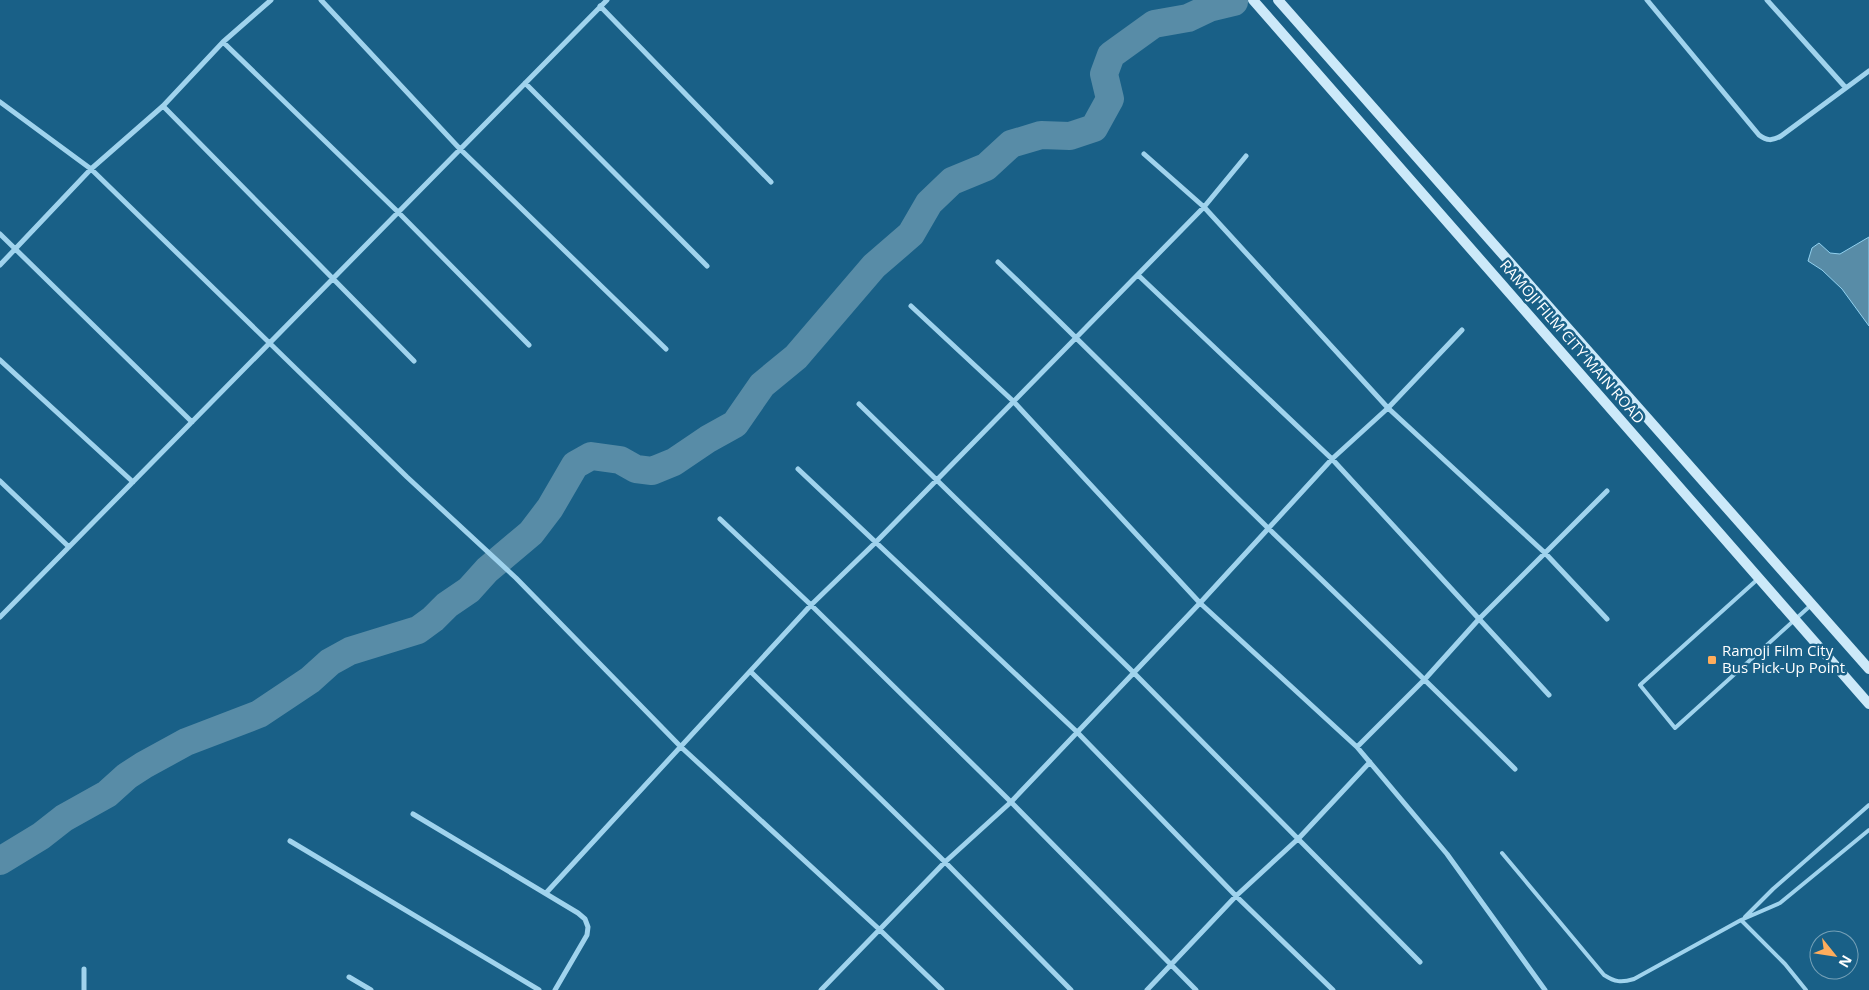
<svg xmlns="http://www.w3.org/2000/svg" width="1869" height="990" font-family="'Open Sans',sans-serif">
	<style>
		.water { fill: #588ca7; stroke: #92d1ef }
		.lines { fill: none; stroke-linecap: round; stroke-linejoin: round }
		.river { stroke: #588ca7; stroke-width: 28 }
		.lane { stroke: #a0d3ed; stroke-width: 4 }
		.street { stroke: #a0d3ed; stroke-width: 5 }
		.secondary { stroke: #cce9f9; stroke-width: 10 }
		.poi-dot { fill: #ffad5c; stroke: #196087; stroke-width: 2 }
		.labels { text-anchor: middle; stroke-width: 5; stroke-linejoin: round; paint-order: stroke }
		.street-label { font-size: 15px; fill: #fff; stroke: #196087 }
		.poi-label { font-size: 15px; fill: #fff; stroke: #196087; text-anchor: start }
	</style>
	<rect width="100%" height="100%" fill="#196087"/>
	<path class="water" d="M 1869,237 L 1869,326 L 1842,289 L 1822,270 L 1808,261 L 1812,248 L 1819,243 L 1830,253 L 1840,254 Z"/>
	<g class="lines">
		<path class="river" d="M 0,861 L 41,836 L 64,818 L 107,794 L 127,776 L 144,765 L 186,742 L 259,714 L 310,680 L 330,662 L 350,651 L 418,630 L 433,619 L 447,605 L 469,590 L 487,570 L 531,533 L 550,508 L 575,465 L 591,456 L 620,460 L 636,469 L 652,471 L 674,462 L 708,439 L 735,424 L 762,385 L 796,357 L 874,266 L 911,234 L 929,203 L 952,181 L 986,167 L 1011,144 L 1041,135 L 1070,136 L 1094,128 L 1110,99 L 1104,74 L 1111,55 L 1154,24 L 1188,18 L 1209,8 L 1234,2"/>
		<path class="lane" d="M 1759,578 L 1640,685 L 1675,728 L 1810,606
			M 1502,853 L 1604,975 C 1615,982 1621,983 1634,979 L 1741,920 L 1780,903 L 1869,830
			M 1745,917 L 1773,889 L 1869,805
			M 1741,920 L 1785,964 L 1806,990"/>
		<path class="street" d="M 321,0 L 460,149 L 666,349
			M 1647,0 L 1759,135 C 1767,141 1772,141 1781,136 L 1869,71
			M 1767,0 L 1846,88
			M 600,6 L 771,182
			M 223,42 L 398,212 L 529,345
			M 525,83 L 707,266
			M 0,102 L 91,169 L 407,477 L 516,578 L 681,747 L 880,930 L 942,990
			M 163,106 L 414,361
			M 1144,154 L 1204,207 L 1388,408 L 1545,553 L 1607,619
			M 0,234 L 192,422
			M 998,262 C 1090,350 1178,440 1268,528 C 1351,608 1434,688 1515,769
			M 0,265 L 91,169 L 163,106 L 223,42 L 271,0
			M 1138,275 L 1332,459 L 1549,695
			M 911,306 L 1013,401 L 1200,603 L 1357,747 L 1447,854 L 1545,990
			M 0,360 L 133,482
			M 859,404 L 1133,672 L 1420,962
			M 798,469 L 1076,731 L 1236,896 L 1333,990
			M 0,481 L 69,547
			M 720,519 L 811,605 L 1011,802 L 1196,990
			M 0,617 L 607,0
			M 751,672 L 945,862 L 1071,990
			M 1357,747 L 1425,679 L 1479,619 L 1607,491
			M 413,814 L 578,913 L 585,919 L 588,927 L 587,935 L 555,990
			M 290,841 L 539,990
			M 546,893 L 811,605 L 875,543 L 1204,207 L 1246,156
			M 84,969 L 84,990
			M 349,977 L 371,990
			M 821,990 L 945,862 L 1011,802 L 1200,603 L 1332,459 L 1388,408 L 1462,330
			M 1147,990 L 1236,896 L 1299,838 L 1370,762"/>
		<path class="secondary" d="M 1253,0 L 1869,704
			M 1278,0 L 1869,669"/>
	</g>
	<rect class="poi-dot" x="1707" y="655" width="10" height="10" rx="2.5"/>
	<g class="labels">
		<g class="street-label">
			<text transform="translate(1572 342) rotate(49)" y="5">RAMOJI FILM CITY MAIN ROAD</text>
		</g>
		<g class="poi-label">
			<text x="1722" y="656">Ramoji Film City<tspan x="1722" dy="17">Bus Pick-Up Point</tspan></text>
		</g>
	</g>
	<g transform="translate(1834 955) rotate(120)"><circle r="24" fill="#196087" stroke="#75a0b7"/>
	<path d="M0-4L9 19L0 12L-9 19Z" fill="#ffad5c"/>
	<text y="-8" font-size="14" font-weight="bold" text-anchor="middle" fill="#ffffff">N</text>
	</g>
</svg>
